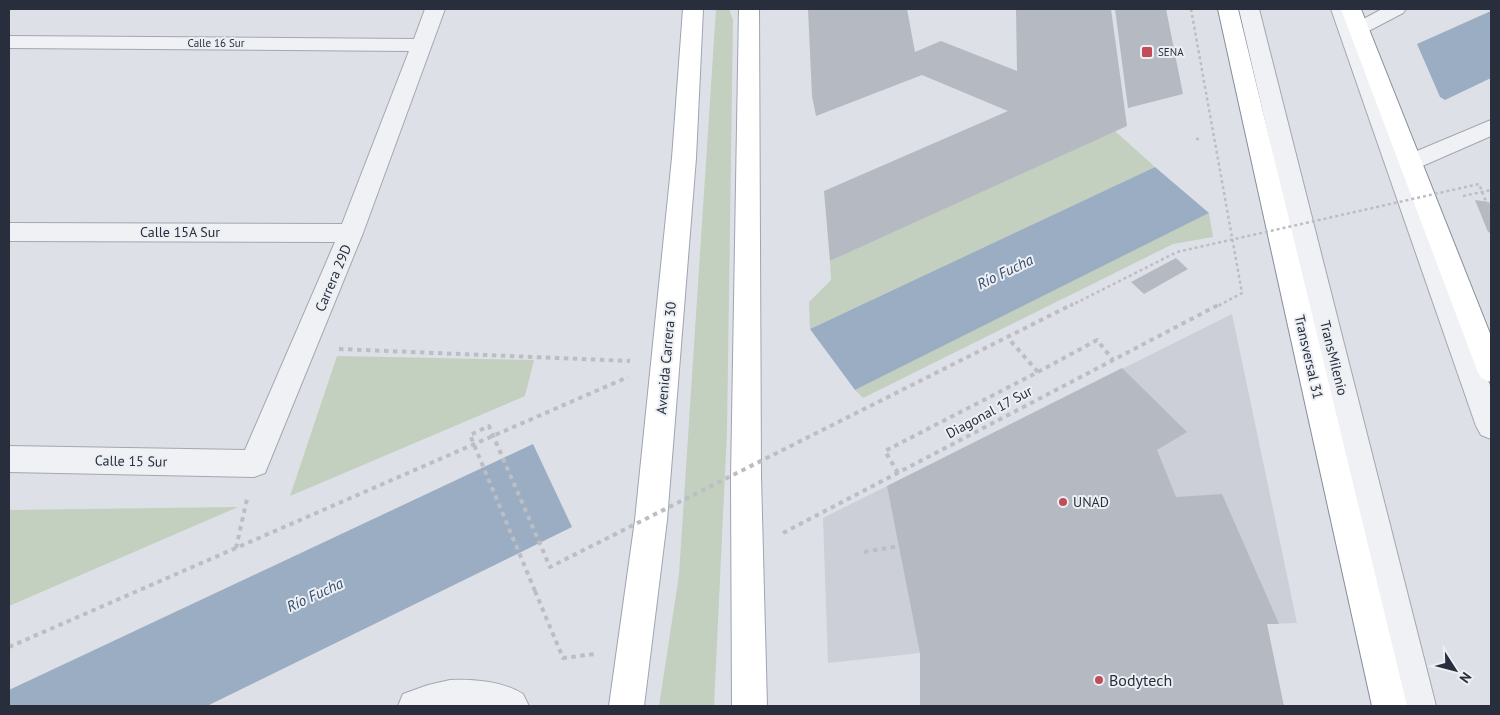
<svg xmlns="http://www.w3.org/2000/svg" width="1500" height="715" font-family="'PT Sans',sans-serif">
	<style>
		.built { fill: #cccfd7 }
		.green { fill: #c3cfbf }
		.water { fill: #9badc3 }
		.building { fill: #b5b9c2 }
		.lines { fill: none; stroke-linecap: round; stroke-linejoin: round }
		.minor-casing { stroke: #a3a7af; stroke-width: 2 }
		.major-casing { stroke: #9ea5b0; stroke-width: 2 }
		.highway-casing { stroke: #868e9b; stroke-width: 2 }
		.path-far1 { stroke: #bcbec4; stroke-width: 2.5; stroke-dasharray: 3 3; stroke-linecap: butt }
		.path { stroke: #bcbec4; stroke-width: 4; stroke-dasharray: 4.5 4.5; stroke-linecap: butt }
		.minor { fill: #f0f1f4; fill-rule: evenodd }
		.major { fill: #fff; fill-rule: evenodd }
		.highway { fill: #fff; fill-rule: evenodd }
		.path-bridge-far1 { stroke: #bcbec4; stroke-width: 2.5; stroke-dasharray: 3 3; stroke-linecap: butt }
		.path-bridge { stroke: #bcbec4; stroke-width: 4; stroke-dasharray: 4.5 4.5; stroke-linecap: butt }
		.poi-dot { fill: #c14c5a; stroke: #eceff4; stroke-width: 2 }
		.labels { text-anchor: middle; stroke-width: 4; stroke-linejoin: round; paint-order: stroke }
		.far-street-label { font-size: 11px; fill: #282e3b; stroke: #eceff4 }
		.far-poi-label { font-size: 11px; fill: #282e3b; stroke: #eceff4; text-anchor: start }
		.street-label { font-size: 14px; fill: #282e3b; stroke: #eceff4 }
		.poi-label { font-size: 14px; fill: #282e3b; stroke: #eceff4; text-anchor: start }
		.water-label { font-size: 15px; font-style: italic; fill: #364c6b; stroke: #eceff4 }
		.near-poi-label { font-size: 16px; fill: #282e3b; stroke: #eceff4; text-anchor: start }
	</style>
	<rect width="100%" height="100%" fill="#dde0e6"/>
	<path class="built" d="M 1232,314 L 1297,623 L 1267,624 L 920,653 L 828,663 L 823,518 Z"/>
	<path class="green" d="M 716,9 L 729,9 L 733,20 L 727,431 L 714,706 L 659,706 L 679,575 Z
		M 1115,131 L 1155,167 L 810,329 L 809,302 L 831,280 L 830,261 Z
		M 1209,213 L 1213,237 L 1173,244 L 863,398 L 855,390 Z
		M 337,356 L 534,360 L 525,396 L 290,496 Z
		M 238,507 L 9,606 L 9,510 Z"/>
	<path class="water" d="M 1491,11 L 1491,78 L 1445,100 L 1440,97 L 1417,44 Z
		M 1155,167 L 1209,213 L 855,390 L 810,329 Z
		M 533,444 L 572,527 L 207,706 L 9,706 L 9,690 Z"/>
	<path class="building" d="M 808,9 L 907,9 L 915,52 L 941,41 L 1017,71 L 1016,9 L 1111,9 L 1127,126 L 830,261 L 824,191 L 1008,111 L 922,75 L 816,116 L 812,96 Z
		M 1115,9 L 1166,9 L 1183,94 L 1128,108 Z
		M 1475,200 L 1489,202 L 1491,208 L 1491,233 L 1488,232 Z
		M 1176,258 L 1188,269 L 1144,294 L 1131,282 Z
		M 1122,368 L 1187,432 L 1157,450 L 1176,497 L 1222,494 L 1279,624 L 1267,624 L 1284,706 L 920,706 L 920,653 L 887,486 Z"/>
	<g class="lines">
		<defs>
			<path id="minor" d="M 425,9 L 445,9 L 363,233 L 265,473 L 254,477 L 9,472 L 9,446 L 245,450 L 335,242 L 9,241 L 9,223 L 342,224 L 409,51 L 9,48 L 9,36 L 414,39 Z
				M 1239,9 L 1259,9 L 1436,706 L 1401,706 Z
				M 1331,9 L 1351,9 L 1356,23 L 1382,9 L 1406,9 L 1403,13 L 1361,35 L 1405,156 L 1491,120 L 1491,136 L 1411,171 L 1491,388 L 1491,439 L 1481,435 L 1476,426 Z
				M 450,680 C 474,679 502,681 523,694 L 529,706 L 398,706 L 403,694 L 428,685 Z"/>
			<path id="major" d="M 683,9 L 703,9 L 696,158 L 667,520 L 644,706 L 609,706 L 635,520 L 672,158 Z
				M 739,9 L 759,9 L 761,477 L 767,706 L 732,706 L 731,477 Z"/>
			<path id="highway" d="M 1218,9 L 1238,9 L 1407,706 L 1372,706 Z
				M 1341,9 L 1361,9 L 1491,336 L 1491,382 L 1481,378 L 1477,370 Z"/>
		</defs>
		<use href="#minor" class="minor-casing"/>
		<use href="#major" class="major-casing"/>
		<use href="#highway" class="highway-casing"/>
		<path class="path-far1" d="M 1191,9 L 1242,293 L 1218,306
			M 1196,139 L 1201,139
			M 1463,196 L 1491,190"/>
		<path class="path" d="M 339,349 L 630,361
			M 1038,372 L 1097,340 L 1113,360
			M 898,473 L 885,451 L 1038,372 L 1008,338
			M 783,533 L 1220,304
			M 236,548 L 247,499
			M 864,552 L 899,546
			M 535,591 L 563,658 L 595,654
			M 9,647 L 628,377"/>
		<use href="#minor" class="minor"/>
		<use href="#major" class="major"/>
		<use href="#highway" class="highway"/>
		<path class="path-bridge-far1" d="M 1070,306 L 1177,252 L 1479,184 L 1491,214"/>
		<path class="path-bridge" d="M 535,591 L 470,435 L 489,426 L 550,567 L 1073,304"/>
	</g>
	<g class="poi-dot">
		<rect x="1141" y="46" width="12" height="12" rx="2.5"/>
		<circle cx="1063" cy="502" r="5"/>
		<circle cx="1099" cy="680" r="5"/>
	</g>
	<g class="labels">
		<g class="far-street-label">
			<text x="216" y="47">Calle 16 Sur</text>
		</g>
		<g class="far-poi-label">
			<text x="1158" y="56">SENA</text>
		</g>
		<g class="street-label">
			<text x="180" y="237">Calle 15A Sur</text>
			<text transform="translate(333 278) rotate(-67)" y="5">Carrera 29D</text>
			<text transform="translate(1309 357) rotate(77)" y="5">Transversal 31</text>
			<text transform="translate(666 358) rotate(-85)" y="5">Avenida Carrera 30</text>
			<text transform="translate(1334 358) rotate(76)" y="5">TransMilenio</text>
			<text transform="translate(989 412) rotate(-28)" y="5">Diagonal 17 Sur</text>
			<text transform="translate(131 461) rotate(1)" y="5">Calle 15 Sur</text>
		</g>
		<g class="poi-label">
			<text x="1073" y="507">UNAD</text>
		</g>
		<g class="water-label">
			<text transform="translate(1005 272) rotate(-26)" y="5">Río Fucha</text>
			<text transform="translate(315 595) rotate(-25)" y="5">Río Fucha</text>
		</g>
		<g class="near-poi-label">
			<text x="1109" y="686">Bodytech</text>
		</g>
	</g>
	<rect width="1500" height="715" fill="none" stroke="#282e3b" stroke-width="20"/>
	<g transform="translate(1455 670) rotate(126)" stroke="#eceff4" stroke-width="4" paint-order="stroke">
	<path d="M0-4L9 19L0 12L-9 19Z" fill="#282e3b"/>
	<text y="-8" font-size="14" font-weight="bold" text-anchor="middle" fill="#282e3b">N</text>
	</g>
</svg>
